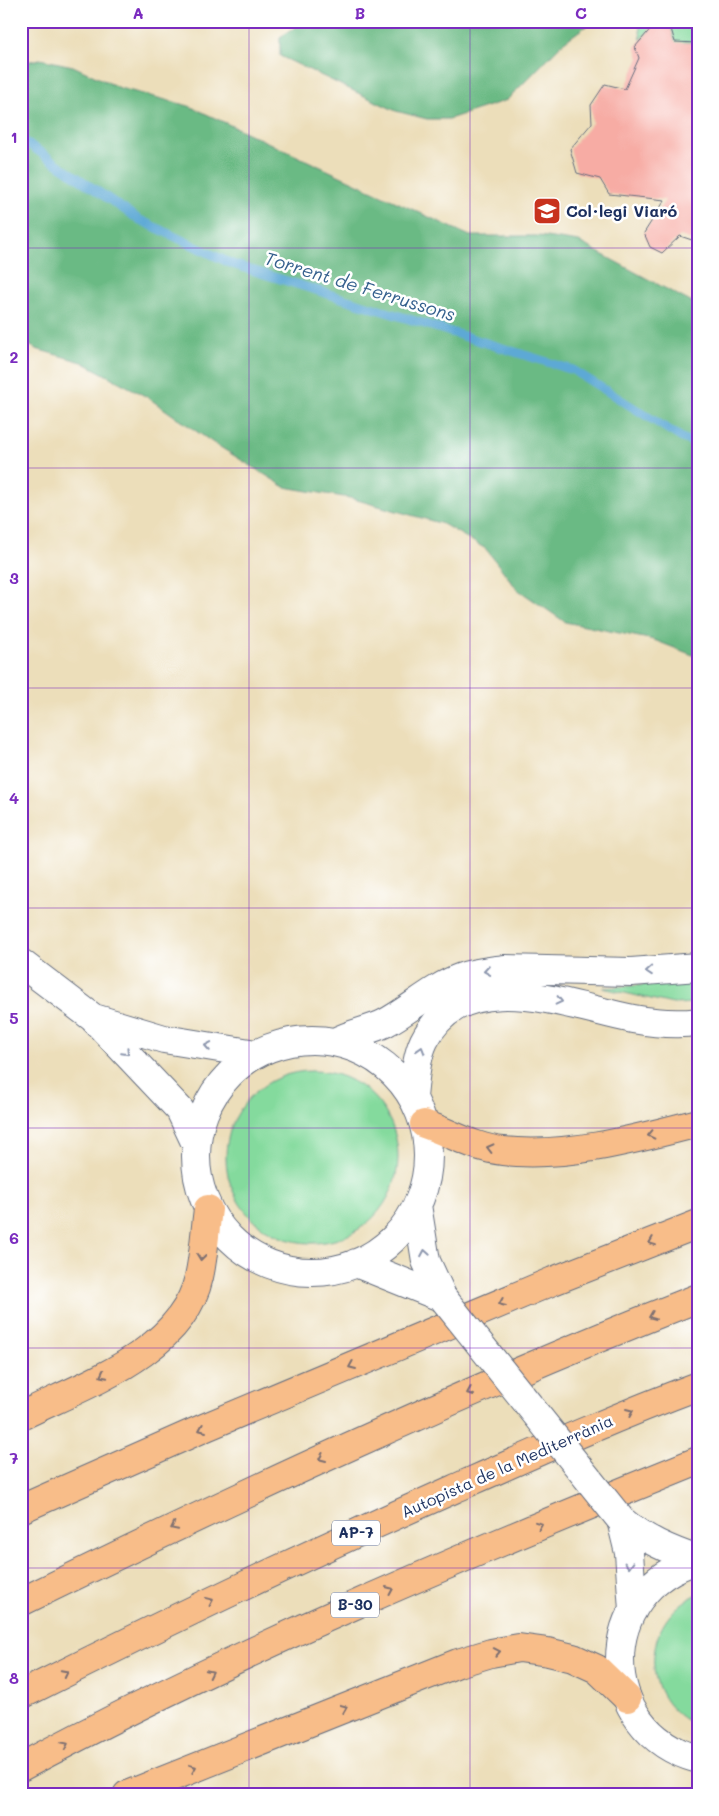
<svg xmlns="http://www.w3.org/2000/svg" width="719" height="1816" font-family="Mali,sans-serif">
	<style>
		.green { fill: #84da9d; stroke: #50847e }
		.forest { fill: #6bba84; stroke: #437471 }
		.lines { fill: none; stroke-linecap: round; stroke-linejoin: round }
		.stream { stroke: #5da9d5; stroke-width: 9 }
		.building { fill: #f7aca4 }
		.tertiary-casing { stroke: #646c7e; stroke-width: 30 }
		.trunk-casing { stroke: #646c7e; stroke-width: 30 }
		.motorway-casing { stroke: #646c7e; stroke-width: 30 }
		.tertiary { stroke: #fff; stroke-width: 28 }
		.trunk { stroke: #f8bd89; stroke-width: 28 }
		.motorway { stroke: #f8bd89; stroke-width: 28 }
		.tertiary-bridge-casing { stroke: #646c7e; stroke-width: 30; stroke-linecap: butt }
		.tertiary-bridge { stroke: #fff; stroke-width: 28 }
		.oneway { stroke: #8d97ae }
		.oneway2 { stroke: #7e6f71 }
		.grid { fill: none; stroke: #7b2cbf; stroke-width: 1; stroke-opacity: 0.55 }
		.labels { text-anchor: middle; stroke-width: 5; stroke-linejoin: round; paint-order: stroke }
		.shield { fill: #fff; stroke: #5f6d8e; stroke-width: 1 }
		.shield-label { font-size: 15px; font-weight: bold; fill: #1b2f5e }
		.poi-label { font-size: 16px; font-weight: bold; fill: #1b2f5e; stroke: #fff; text-anchor: start }
		.street-label { font-size: 16px; fill: #1b2f5e; stroke: #fff }
		.water-label { font-size: 18px; font-style: italic; fill: #35608e; stroke: #fff }
		.neatline { fill: none; stroke: #7b2cbf; stroke-width: 2 }
		.grid-label { font-size: 16px; text-anchor: middle; font-weight: bold; fill: #7b2cbf }
	</style>
	<rect width="100%" height="100%" fill="#fff"/>
	<filter id="ink" filterUnits="userSpaceOnUse"><feTurbulence type="fractalNoise" baseFrequency=".02" numOctaves="2"/><feDisplacementMap in="SourceGraphic" scale="10" xChannelSelector="R" yChannelSelector="G"/><feConvolveMatrix kernelMatrix="1 2 1 2 8 2 1 2 1" color-interpolation-filters="sRGB"/></filter>
	<filter id="wash" filterUnits="userSpaceOnUse"><feTurbulence type="fractalNoise" baseFrequency=".0096" numOctaves="4" result="noise"/><feDisplacementMap in="SourceGraphic" scale="20" xChannelSelector="R" yChannelSelector="G"/><feGaussianBlur stdDeviation="1.12" result="paint"/><feColorMatrix in="noise" values="0 0 0 0 0 0 0 0 0 0 0 0 0 0 0 0 0 1.4 0 .05"/><feComposite in="paint" operator="in"/></filter>
	<g filter="url(#wash)">
		<rect width="100%" height="100%" fill="#ecdeba"/>
		<path class="green" d="M 639,21 L 698,21 L 698,43 L 684,42 L 679,53 L 671,29 L 653,26 L 641,40 Z
			M 698,981 L 697,1003 L 673,1004 L 603,988 Z
			M226 1157a86 86 0 1 1 172 0a86 86 0 1 1-172 0Z
			M 698,1594 L 698,1726 C 638,1701 640,1620 698,1594 Z"/>
		<path class="forest" d="M 306,21 L 593,21 L 564,42 L 507,100 L 449,119 L 427,119 L 396,111 L 280,56 L 280,37 Z
			M 40,59 L 73,66 L 120,88 L 189,106 L 470,236 L 539,236 L 579,242 L 698,306 L 698,657 L 654,640 L 565,622 L 517,589 L 486,549 L 443,524 L 350,498 L 285,487 L 212,442 L 147,397 L 82,362 L 36,349 L 21,340 L 21,63 Z"/>
		<g class="lines">
			<path class="stream" d="M 21,139 L 138,219 L 232,264 L 573,370 L 682,438 L 698,445"/>
		</g>
		<g id="blocks">
			<path class="building" d="M 653,26 L 671,29 L 675,42 L 698,43 L 698,242 L 680,236 L 662,253 L 650,247 L 644,233 L 665,200 L 609,194 L 600,179 L 577,173 L 570,149 L 592,123 L 591,105 L 605,84 L 625,89 L 639,58 L 635,47 Z"/>
		</g>
	</g>
	<g filter="url(#ink)">
		<use href="#blocks" fill-opacity="0" stroke="#646c7e" stroke-width="1"/>
		<g class="lines">
			<defs>
				<path id="tertiary" d="M 21,963 L 92,1017 L 180,1110 L 196,1144
					M 94,1018 L 164,1039 L 256,1054
					M196 1156a116 116 0 1 1 232 0a116 116 0 1 1-232 0Z
					M 335,1042 C 351,1033 369,1031 385,1023 C 411,1009 434,987 462,977 C 475,972 490,971 504,969 L 631,972 L 698,967
					M 413,1097 C 415,1079 416,1058 424,1041 C 464,962 568,1006 633,1019 C 655,1023 676,1025 698,1022
					M 417,1205 L 426,1261 L 443,1298
					M 356,1263 L 443,1298
					M 621,1520 L 629,1553 L 633,1610
					M 621,1520 C 645,1540 669,1550 698,1560
					M 698,1560 C 594,1589 594,1731 698,1759"/>
				<path id="trunk" d="M 424,1124 C 451,1133 474,1148 503,1151 C 567,1158 636,1139 698,1123
					M 21,1416 C 83,1385 182,1353 199,1277 C 204,1255 205,1231 208,1209
					M 21,1509 L 206,1427 L 553,1281 L 698,1224
					M 21,1767 C 239,1650 468,1554 698,1461
					M 127,1795 L 458,1663 L 491,1653 L 519,1648 L 548,1652 L 573,1658 L 597,1669 L 627,1698"/>
				<path id="motorway" d="M 21,1602 C 244,1493 467,1389 698,1298
					M 21,1695 C 164,1623 308,1554 454,1489 C 535,1453 615,1417 698,1386"/>
			</defs>
			<use href="#tertiary" class="tertiary-casing"/>
			<use href="#trunk" class="trunk-casing"/>
			<use href="#motorway" class="motorway-casing"/>
			<use href="#tertiary" class="tertiary"/>
			<use href="#trunk" class="trunk"/>
			<use href="#motorway" class="motorway"/>
			<defs>
				<path id="tertiary-bridge" d="M 443,1298 L 621,1520"/>
			</defs>
			<use href="#tertiary-bridge" class="tertiary-bridge-casing"/>
			<use href="#tertiary-bridge" class="tertiary-bridge"/>
		</g>
		<defs><path id="oneway-chevron" d="M-2-3.5L2.5 0L-2 3.5" fill="none" stroke-width="1.6" stroke-linecap="round" stroke-linejoin="round" transform="scale(1.25)"/></defs>
		<g class="oneway">
			<use href="#oneway-chevron" transform="translate(487 971) rotate(171)"/>
			<use href="#oneway-chevron" transform="translate(649 971) rotate(176)"/>
			<use href="#oneway-chevron" transform="translate(559 1001) rotate(13)"/>
			<use href="#oneway-chevron" transform="translate(208 1046) rotate(-170)"/>
			<use href="#oneway-chevron" transform="translate(421 1050) rotate(-73)"/>
			<use href="#oneway-chevron" transform="translate(126 1052) rotate(46)"/>
			<use href="#oneway-chevron" transform="translate(425 1253) rotate(-100)"/>
			<use href="#oneway-chevron" transform="translate(629 1565) rotate(89)"/>
		</g>
		<g class="oneway2">
			<use href="#oneway-chevron" transform="translate(651 1135) rotate(167)"/>
			<use href="#oneway-chevron" transform="translate(490 1148) rotate(-166)"/>
			<use href="#oneway-chevron" transform="translate(652 1242) rotate(158)"/>
			<use href="#oneway-chevron" transform="translate(201 1257) rotate(97)"/>
			<use href="#oneway-chevron" transform="translate(502 1303) rotate(157)"/>
			<use href="#oneway-chevron" transform="translate(652 1316) rotate(158)"/>
			<use href="#oneway-chevron" transform="translate(352 1366) rotate(157)"/>
			<use href="#oneway-chevron" transform="translate(103 1375) rotate(153)"/>
			<use href="#oneway-chevron" transform="translate(470 1392) rotate(157)"/>
			<use href="#oneway-chevron" transform="translate(630 1412) rotate(-23)"/>
			<use href="#oneway-chevron" transform="translate(202 1429) rotate(157)"/>
			<use href="#oneway-chevron" transform="translate(322 1458) rotate(156)"/>
			<use href="#oneway-chevron" transform="translate(539 1525) rotate(-22)"/>
			<use href="#oneway-chevron" transform="translate(174 1527) rotate(154)"/>
			<use href="#oneway-chevron" transform="translate(390 1590) rotate(-24)"/>
			<use href="#oneway-chevron" transform="translate(210 1601) rotate(-25)"/>
			<use href="#oneway-chevron" transform="translate(497 1652) rotate(-11)"/>
			<use href="#oneway-chevron" transform="translate(65 1673) rotate(-27)"/>
			<use href="#oneway-chevron" transform="translate(210 1673) rotate(-26)"/>
			<use href="#oneway-chevron" transform="translate(344 1708) rotate(-22)"/>
			<use href="#oneway-chevron" transform="translate(65 1745) rotate(-26)"/>
			<use href="#oneway-chevron" transform="translate(193 1768) rotate(-22)"/>
		</g>
	</g>
	<path class="grid" d="M 249,21 L 249,1795M 470,21 L 470,1795M 21,248 L 698,248M 21,468 L 698,468M 21,688 L 698,688M 21,908 L 698,908M 21,1128 L 698,1128M 21,1348 L 698,1348M 21,1568 L 698,1568"/>
	<defs>
		<symbol id="school-square" viewBox="-11 -11 22 22"><rect x="-9" y="-9" width="18" height="18" rx="4" fill="#c8321e" stroke="#fff"/><path d="M0-5L7-2L0 1L-7-2ZM-4 1L0 2.5L4 1V4Q0 6-4 4Z" fill="#fff"/></symbol>
	</defs>
	<g fill-rule="evenodd">
		<use href="#school-square" x="531" y="195" width="32" height="32"/>
	</g>
	<g class="labels">
		<g class="shield">
			<rect x="332" y="1520.5" width="48" height="25" rx="4"/>
			<rect x="331" y="1592.5" width="48" height="25" rx="4"/>
		</g>
		<g class="shield-label">
			<text x="356" y="1538">AP-7</text>
			<text x="355" y="1610">B-30</text>
		</g>
		<g class="poi-label">
			<text x="566" y="217">Col·legi Viaró</text>
		</g>
		<g class="street-label">
			<text transform="translate(507 1466) rotate(-24)" y="6">Autopista de la Mediterrània</text>
		</g>
		<g class="water-label">
			<text transform="translate(360 287) rotate(17)" y="6">Torrent de Ferrussons</text>
		</g>
	</g>
	<rect width="719" height="1816" fill="none" stroke="#fff" stroke-width="55"/>
	<rect x="28" y="28" width="664" height="1760" class="neatline"/>
	<g class="grid-label">
		<text x="138" y="19">A</text>
		<text x="360" y="19">B</text>
		<text x="581" y="19">C</text>
		<text x="14" y="143">1</text>
		<text x="14" y="363">2</text>
		<text x="14" y="584">3</text>
		<text x="14" y="804">4</text>
		<text x="14" y="1024">5</text>
		<text x="14" y="1244">6</text>
		<text x="14" y="1464">7</text>
		<text x="14" y="1684">8</text>
	</g>
</svg>
